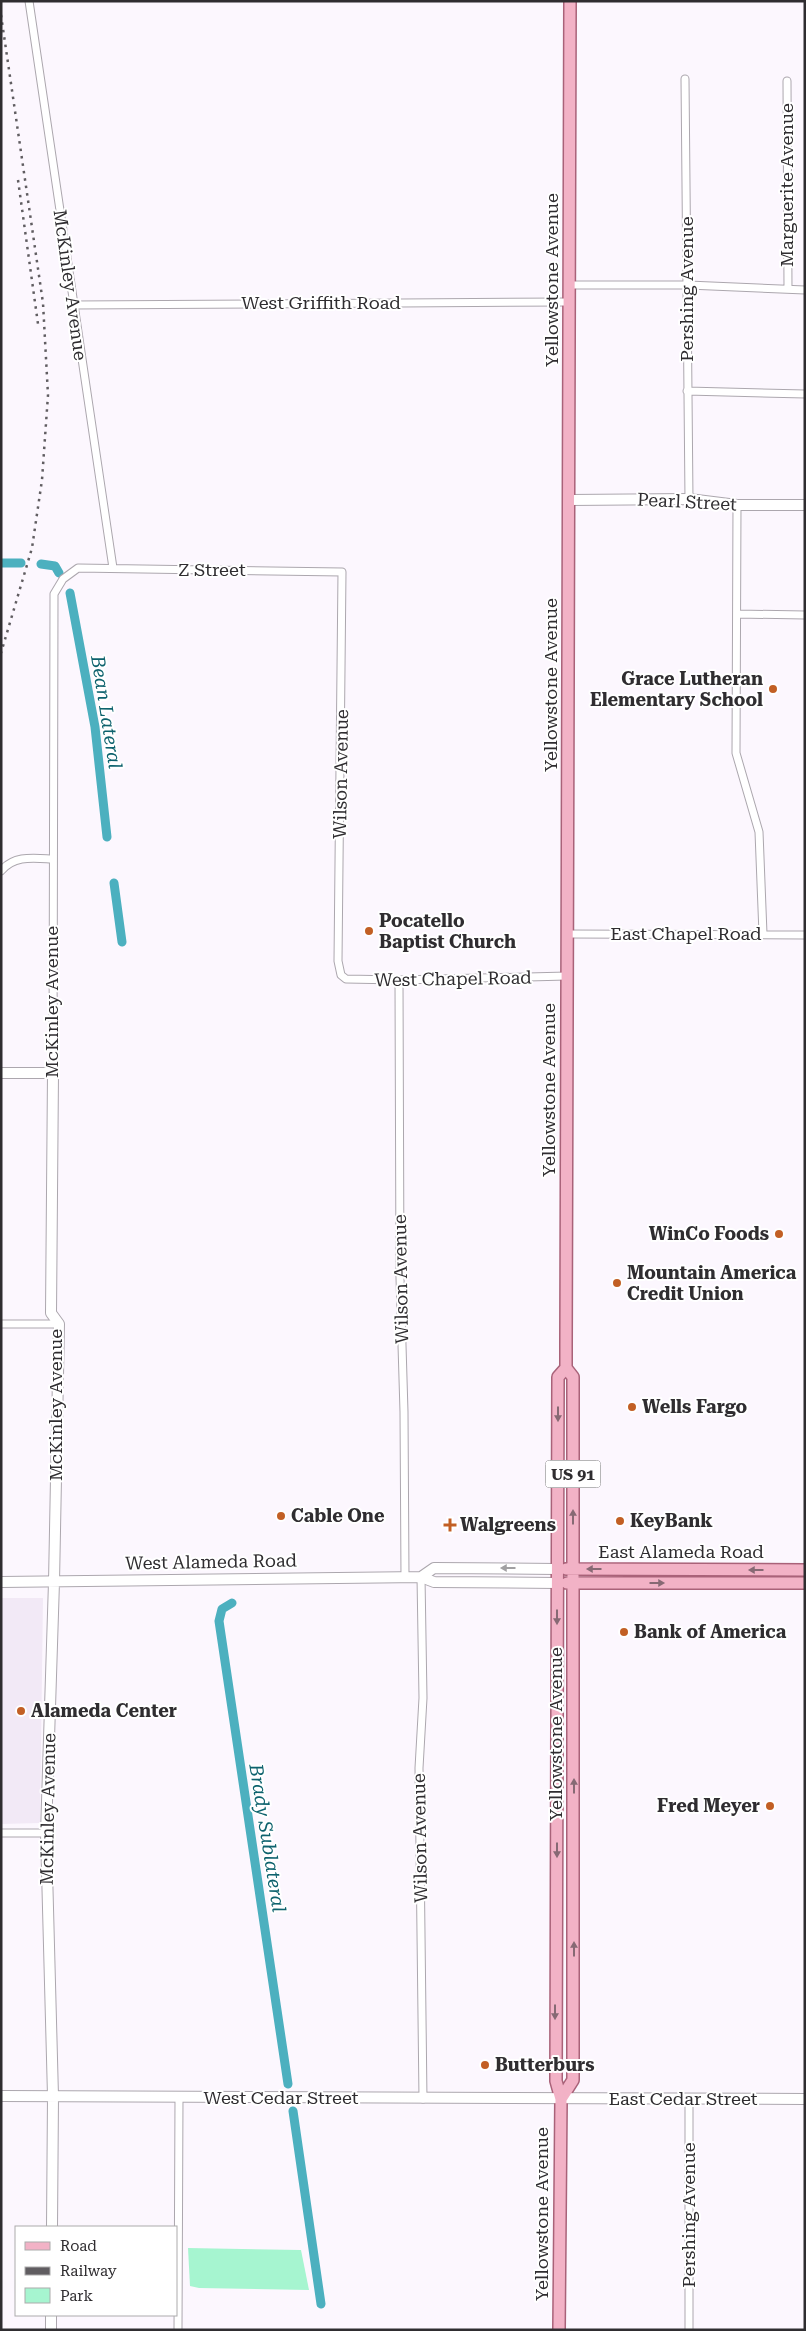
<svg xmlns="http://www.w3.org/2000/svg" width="806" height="2331" font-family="'Roboto Serif',serif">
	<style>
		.built { fill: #f2e9f6 }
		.green { fill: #a6f5d0 }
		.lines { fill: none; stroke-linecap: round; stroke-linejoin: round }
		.canal { stroke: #4cb0bf; stroke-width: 9 }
		.street-casing { stroke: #aca7ae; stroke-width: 9 }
		.secondary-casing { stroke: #aca7ae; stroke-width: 12 }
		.primary-casing { stroke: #a96279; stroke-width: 14 }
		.street { stroke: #fff; stroke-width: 7 }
		.secondary { stroke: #fff; stroke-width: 10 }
		.primary { stroke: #f2b2c6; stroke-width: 11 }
		.rail { stroke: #605d61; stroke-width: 2.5; stroke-dasharray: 2.5 5; stroke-linecap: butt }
		.oneway { fill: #876974 }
		.oneway2 { fill: #a1a0a2 }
		.poi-dot { fill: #c25f24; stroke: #fff; stroke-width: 2 }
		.labels { text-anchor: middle; stroke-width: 4; stroke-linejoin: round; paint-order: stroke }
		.shield { fill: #fff; stroke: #6d6c6e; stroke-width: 1 }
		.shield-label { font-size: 16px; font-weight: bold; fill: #2f2d30 }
		.street-label { font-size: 18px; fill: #2f2d30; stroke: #fff }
		.poi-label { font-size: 18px; font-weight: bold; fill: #2f2d30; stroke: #fff; text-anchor: start }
		.water-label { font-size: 19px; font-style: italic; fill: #0d626d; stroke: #fff }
	</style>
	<rect width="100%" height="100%" fill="#fcf7fe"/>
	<path class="built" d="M 1,1598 L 43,1598 L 40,1823 L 1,1824 Z"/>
	<path class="green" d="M 188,2248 L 301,2250 L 309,2290 L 199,2288 L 190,2286 Z"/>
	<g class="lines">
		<path class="canal" d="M 1,563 L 21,563
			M 41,564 L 55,566 L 59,573
			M 70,593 L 95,727 L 107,837
			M 114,883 L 122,942
			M 232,1603 L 222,1609 L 219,1621 L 288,2084
			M 293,2111 L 321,2304"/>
		<defs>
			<path id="street" d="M 29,1 L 113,568
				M 685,79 L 689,499
				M 787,81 L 788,289
				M 569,285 L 688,285 L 805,290
				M 73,305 L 569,302
				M 687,391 L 805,394
				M 737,505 L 736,753 L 759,832 L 763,934
				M 737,614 L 805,615
				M 1,871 C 14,855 33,858 52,859
				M 568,934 L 805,935
				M 399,980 L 400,1278 L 404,1412 L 405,1577
				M 53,1073 L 54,594 L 63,579 L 78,568 L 342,572 L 338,961 L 341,975 L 346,979 L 399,980 L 567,976
				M 1,1324 L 59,1324
				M 421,1577 L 423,1698 L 419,1768 L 423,2099
				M 1,1833 L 46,1833
				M 689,2100 L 689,2330
				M 178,2330 L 179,2098"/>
			<path id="secondary" d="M 569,500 L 689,499 L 737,505 L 805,505
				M 1,1073 L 53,1073 L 51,1313 L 59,1324 L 54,1582 L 46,1833 L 53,2096 L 52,2227
				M 421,1577 L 434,1568 L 557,1569
				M 1,1582 L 421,1577 L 434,1582 L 557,1583
				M 1,2096 L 805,2099
				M 51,2330 L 51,2315"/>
			<path id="primary" d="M 566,1569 L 805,1570
				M 567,1583 L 805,1583
				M 561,2099 L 573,2080 L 573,1377 L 566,1368 L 566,1347 L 570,1
				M 559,2330 L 561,2099 L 556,2081 L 558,1377 L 566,1368"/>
		</defs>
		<use href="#street" class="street-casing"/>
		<use href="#secondary" class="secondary-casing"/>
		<use href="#primary" class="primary-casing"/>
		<use href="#street" class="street"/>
		<use href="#secondary" class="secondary"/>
		<use href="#primary" class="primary"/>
		<path class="rail" d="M 1,15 L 43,303 L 48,395 L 42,480 L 32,548 L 1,653
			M 18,180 L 38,324"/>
	</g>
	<defs><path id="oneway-solid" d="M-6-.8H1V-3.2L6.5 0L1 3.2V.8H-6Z" transform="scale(1.25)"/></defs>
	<g class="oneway">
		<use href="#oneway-solid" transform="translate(558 1414) rotate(90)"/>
		<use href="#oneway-solid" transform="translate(573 1517) rotate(-90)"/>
		<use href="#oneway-solid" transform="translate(594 1569) rotate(-180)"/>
		<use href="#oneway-solid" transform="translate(756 1570) rotate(-180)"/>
		<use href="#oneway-solid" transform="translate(657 1583)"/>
		<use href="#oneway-solid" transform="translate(557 1617) rotate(90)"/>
		<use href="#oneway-solid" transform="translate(574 1786) rotate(-90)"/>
		<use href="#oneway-solid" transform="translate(557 1850) rotate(90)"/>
		<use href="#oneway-solid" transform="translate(574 1949) rotate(-90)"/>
		<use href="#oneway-solid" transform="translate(555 2012) rotate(90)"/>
	</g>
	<use class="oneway2" href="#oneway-solid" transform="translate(508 1568) rotate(-180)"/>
	<g class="poi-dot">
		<circle cx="773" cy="689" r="5"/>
		<circle cx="369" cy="931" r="5"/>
		<circle cx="779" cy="1234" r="5"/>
		<circle cx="617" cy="1283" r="5"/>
		<circle cx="632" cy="1407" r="5"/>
		<circle cx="281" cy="1516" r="5"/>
		<circle cx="620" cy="1521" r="5"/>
		<path d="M447.5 1517.5h5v5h5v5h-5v5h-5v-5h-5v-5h5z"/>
		<circle cx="624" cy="1632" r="5"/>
		<circle cx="21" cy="1711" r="5"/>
		<circle cx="770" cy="1806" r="5"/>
		<circle cx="485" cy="2065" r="5"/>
	</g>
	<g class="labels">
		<rect class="shield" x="545.5" y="1460.5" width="55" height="27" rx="4"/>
		<g class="shield-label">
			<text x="573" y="1480">US 91</text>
		</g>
		<g class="street-label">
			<text transform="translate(787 185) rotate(-90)" y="6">Marguerite Avenue</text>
			<text transform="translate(552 280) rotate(-90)" y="6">Yellowstone Avenue</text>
			<text transform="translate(70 285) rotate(82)" y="6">McKinley Avenue</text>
			<text transform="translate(687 289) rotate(-90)" y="6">Pershing Avenue</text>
			<text x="321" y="309">West Griffith Road</text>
			<text transform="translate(687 502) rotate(3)" y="6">Pearl Street</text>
			<text x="212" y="576">Z Street</text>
			<text transform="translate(551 685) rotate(-90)" y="6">Yellowstone Avenue</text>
			<text transform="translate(341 774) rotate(-89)" y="6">Wilson Avenue</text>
			<text x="686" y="940">East Chapel Road</text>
			<text transform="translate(453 979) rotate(-1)" y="6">West Chapel Road</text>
			<text transform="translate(52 1002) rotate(-90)" y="6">McKinley Avenue</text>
			<text transform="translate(549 1090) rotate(-90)" y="6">Yellowstone Avenue</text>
			<text transform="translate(401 1279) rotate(-91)" y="6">Wilson Avenue</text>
			<text transform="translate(56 1405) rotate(-90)" y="6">McKinley Avenue</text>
			<text x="681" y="1558">East Alameda Road</text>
			<text transform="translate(211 1562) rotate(-1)" y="6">West Alameda Road</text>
			<text transform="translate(556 1734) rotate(-90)" y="6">Yellowstone Avenue</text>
			<text transform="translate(48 1809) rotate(-89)" y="6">McKinley Avenue</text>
			<text transform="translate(420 1838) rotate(-91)" y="6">Wilson Avenue</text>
			<text x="281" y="2104">West Cedar Street</text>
			<text x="683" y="2105">East Cedar Street</text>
			<text transform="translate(542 2214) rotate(-90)" y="6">Yellowstone Avenue</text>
			<text transform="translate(689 2215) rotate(-90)" y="6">Pershing Avenue</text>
		</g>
		<g class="poi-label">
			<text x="763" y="685" text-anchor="end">Grace Lutheran<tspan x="763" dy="21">Elementary School</tspan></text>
			<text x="379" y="927">Pocatello<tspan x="379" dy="21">Baptist Church</tspan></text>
			<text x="769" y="1240" text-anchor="end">WinCo Foods</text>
			<text x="627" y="1279">Mountain America<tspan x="627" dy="21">Credit Union</tspan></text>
			<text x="642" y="1413">Wells Fargo</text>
			<text x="291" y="1522">Cable One</text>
			<text x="630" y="1527">KeyBank</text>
			<text x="460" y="1531">Walgreens</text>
			<text x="634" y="1638">Bank of America</text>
			<text x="31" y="1717">Alameda Center</text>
			<text x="760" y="1812" text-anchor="end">Fred Meyer</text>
			<text x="495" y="2071">Butterburs</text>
		</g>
		<g class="water-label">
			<text transform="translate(107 712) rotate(81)" y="7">Bean Lateral</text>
			<text transform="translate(268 1838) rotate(81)" y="7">Brady Sublateral</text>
		</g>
	</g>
	<rect width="806" height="2331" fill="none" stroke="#2f2d30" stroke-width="5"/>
	<rect x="15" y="2226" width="162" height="90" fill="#ffffff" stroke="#acabac"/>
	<rect x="25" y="2242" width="25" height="8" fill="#f2b2c6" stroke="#acabac"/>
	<text x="60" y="2251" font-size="15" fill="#2f2d30">Road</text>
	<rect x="25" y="2267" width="25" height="8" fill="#605d61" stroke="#acabac"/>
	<text x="60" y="2276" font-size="15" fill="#2f2d30">Railway</text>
	<rect x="25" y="2288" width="25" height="15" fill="#a6f5d0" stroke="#acabac"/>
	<text x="60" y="2301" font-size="15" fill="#2f2d30">Park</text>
</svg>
